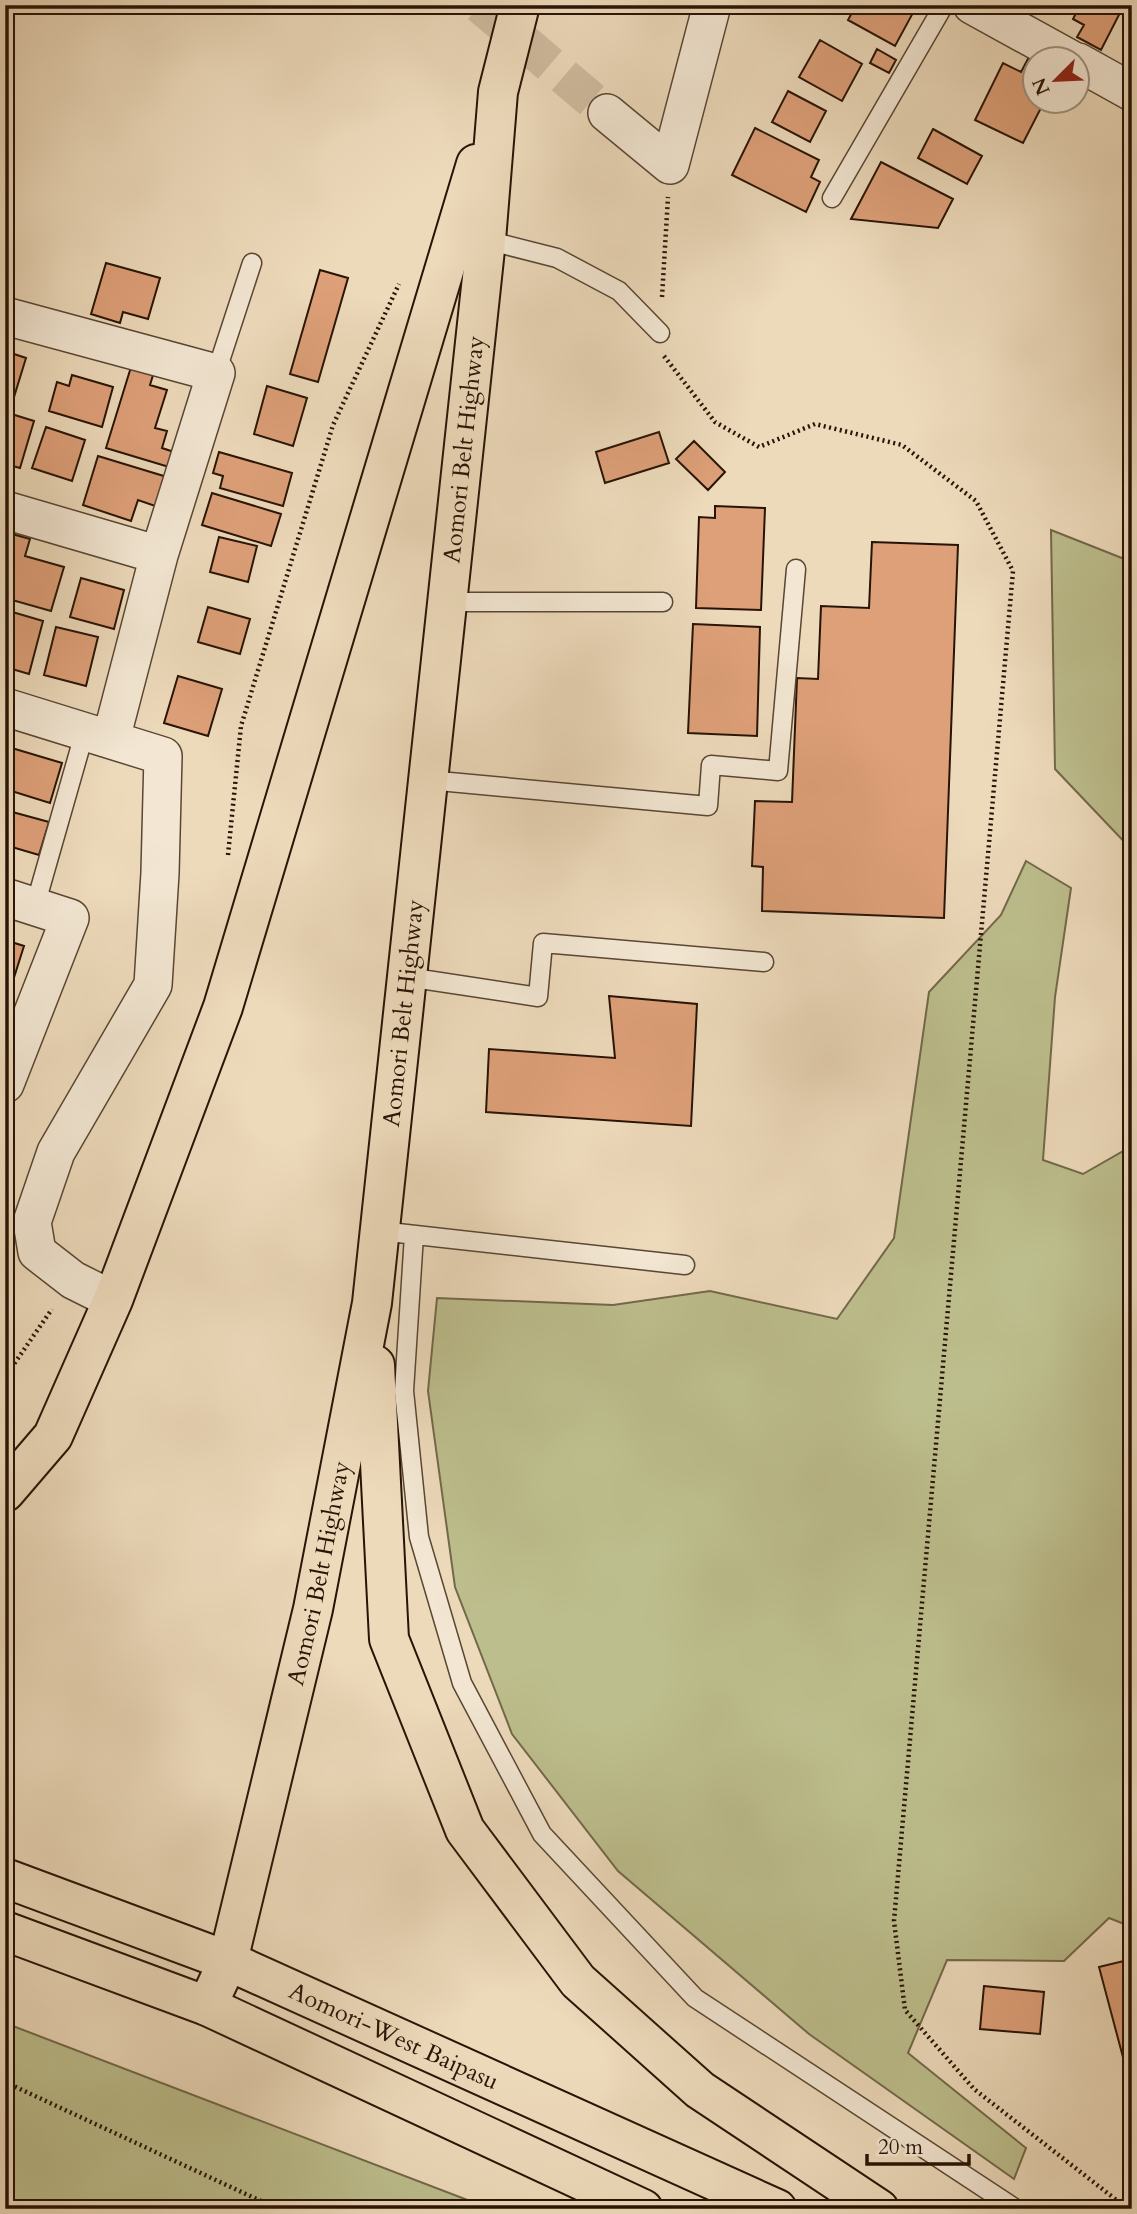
<svg xmlns="http://www.w3.org/2000/svg" width="1137" height="2214" font-family="Cardo,serif">
	<style>
		.green { fill: #bdbe8d; stroke: #72694a; stroke-width: 2 }
		.building { fill: #dea079; stroke: #281406; stroke-width: 2 }
		.lines { fill: none; stroke-linecap: round; stroke-linejoin: round }
		.minor-tunnel { stroke: #cfbca0; stroke-width: 37; stroke-dasharray: 37 18; stroke-linecap: butt }
		.service-casing { stroke: #594633; stroke-width: 21 }
		.minor-casing { stroke: #594633; stroke-width: 40 }
		.trunk-casing { stroke: #281406; stroke-width: 42 }
		.path { stroke: #281406; stroke-width: 4.5; stroke-dasharray: 2 3.5; stroke-linecap: butt }
		.service { stroke: #f3e7d3; stroke-width: 18 }
		.minor { stroke: #f3e7d3; stroke-width: 37 }
		.trunk { stroke: #eddabb; stroke-width: 38 }
		.labels { text-anchor: middle; stroke-width: 5; stroke-linejoin: round; paint-order: stroke }
		.street-label { font-size: 24px; fill: #281406; stroke: #f3e7d3 }
	</style>
	<rect width="100%" height="100%" fill="#eddabb"/>
	<filter id="stains"><feTurbulence type="fractalNoise" baseFrequency=".00286" numOctaves="4"/><feColorMatrix values="0 0 0 0 .2 0 0 0 0 .09 0 0 0 0 .02 0 0 0 .5 -.17"/></filter>
	<radialGradient id="worn" r=".72"><stop offset=".6" stop-color="#630" stop-opacity="0"/><stop offset="1" stop-color="#630" stop-opacity=".3"/></radialGradient>
	<path class="green" d="M 1051,530 L 1132,562 L 1132,850 L 1055,769 Z
		M 1026,861 L 1071,888 L 1055,997 L 1043,1160 L 1083,1174 L 1132,1146 L 1132,1927 L 1109,1918 L 1064,1961 L 947,1960 L 908,2053 L 1026,2148 L 1014,2179 L 809,2034 L 618,1871 L 512,1734 L 455,1587 L 428,1391 L 437,1298 L 613,1305 L 710,1291 L 837,1319 L 894,1238 L 929,992 L 1001,915 Z
		M 5,2023 L 491,2209 L 5,2209 Z"/>
	<path class="building" d="M 856,5 L 903,5 L 914,11 L 895,46 L 848,20 Z
		M 1080,5 L 1124,5 L 1101,50 L 1077,37 L 1084,25 L 1073,19 Z
		M 820,40 L 862,64 L 842,101 L 799,77 Z
		M 877,49 L 896,60 L 889,73 L 870,63 Z
		M 1030,55 L 1036,60 L 1036,102 L 1044,102 L 1023,143 L 975,120 L 1003,63 L 1021,72 Z
		M 788,91 L 826,111 L 810,142 L 772,122 Z
		M 755,128 L 819,160 L 811,177 L 820,182 L 806,212 L 732,175 Z
		M 933,129 L 982,156 L 967,184 L 918,158 Z
		M 1132,157 L 1132,176 L 1124,172 Z
		M 881,162 L 953,199 L 938,228 L 851,219 Z
		M 106,263 L 160,278 L 148,319 L 123,312 L 120,323 L 91,314 Z
		M 320,270 L 348,278 L 318,382 L 290,374 Z
		M 5,351 L 26,358 L 14,397 L 5,395 Z
		M 131,367 L 153,375 L 150,385 L 167,390 L 155,428 L 167,431 L 162,448 L 174,452 L 169,467 L 106,448 Z
		M 72,375 L 113,387 L 102,427 L 49,411 L 57,382 L 69,386 Z
		M 267,386 L 307,398 L 293,446 L 254,434 Z
		M 5,412 L 34,421 L 20,468 L 5,464 Z
		M 46,427 L 85,440 L 72,481 L 32,468 Z
		M 659,432 L 669,463 L 605,483 L 596,452 Z
		M 694,441 L 725,472 L 708,490 L 676,459 Z
		M 219,452 L 292,473 L 283,506 L 220,488 L 223,476 L 213,473 Z
		M 98,456 L 167,477 L 158,507 L 138,500 L 131,521 L 83,505 Z
		M 212,493 L 281,514 L 271,546 L 202,525 Z
		M 715,506 L 765,508 L 761,610 L 696,608 L 699,517 L 715,518 Z
		M 5,532 L 30,539 L 25,556 L 64,567 L 51,611 L 5,598 Z
		M 219,537 L 257,546 L 248,582 L 210,572 Z
		M 872,542 L 958,545 L 944,918 L 762,911 L 763,867 L 752,866 L 755,801 L 792,802 L 797,678 L 818,679 L 821,606 L 869,608 Z
		M 81,578 L 124,590 L 114,629 L 70,617 Z
		M 208,607 L 250,619 L 240,654 L 198,642 Z
		M 9,611 L 43,621 L 29,674 L 5,667 L 5,624 Z
		M 693,624 L 760,627 L 757,736 L 688,733 Z
		M 56,627 L 98,637 L 86,686 L 44,675 Z
		M 178,676 L 222,689 L 208,736 L 164,723 Z
		M 5,746 L 62,763 L 50,803 L 5,789 Z
		M 5,810 L 49,822 L 39,855 L 5,845 Z
		M 5,940 L 24,946 L 11,987 L 5,985 Z
		M 609,996 L 697,1004 L 691,1126 L 486,1112 L 489,1049 L 615,1058 Z
		M 1132,1959 L 1132,2059 L 1124,2061 L 1099,1967 Z
		M 984,1986 L 1044,1992 L 1040,2034 L 980,2029 Z"/>
	<g class="lines">
		<path class="minor-tunnel" d="M 480,5 L 607,113"/>
		<defs>
			<path id="service" d="M 832,198 L 944,5
				M 486,240 L 557,258 L 619,291 L 660,333
				M 216,373 L 252,263
				M 447,602 L 663,602
				M 428,780 L 708,806 L 711,765 L 778,771 L 796,569
				M 35,906 L 85,731
				M 407,977 L 538,997 L 543,943 L 764,962
				M 380,1231 L 685,1265
				M 414,1235 L 404,1391 L 419,1537 L 462,1683 L 542,1834 L 695,1998 L 1016,2209"/>
			<path id="minor" d="M 972,5 L 1072,60
				M 1078,62 L 1132,92
				M 607,113 L 670,165 L 712,5
				M 5,316 L 216,373 L 159,555 L 111,739
				M 5,510 L 159,555
				M 5,707 L 163,756 L 160,873 L 153,985 L 56,1152 L 32,1222 L 37,1252 L 73,1280 L 113,1300
				M 5,897 L 70,918 L 5,1084"/>
			<g id="trunk">
				<path d="M 375,1365 L 389,1639 L 465,1830 L 578,1981 L 700,2090 L 879,2209"/>
				<path d="M 5,1492 L 53,1436 L 113,1300 L 223,1007 L 476,164"/>
				<path id="s1" d="M 5,1878 L 228,1961 L 777,2209"/>
				<path d="M 5,1931 L 207,2006 L 643,2209"/>
				<path id="s2" d="M 207,2006 L 228,1961 L 313,1609 L 372,1303 L 486,240 L 498,92 L 520,5"/>
			</g>
		</defs>
		<use href="#service" class="service-casing"/>
		<use href="#minor" class="minor-casing"/>
		<use href="#trunk" class="trunk-casing"/>
		<path class="path" d="M 662,297 L 668,197
			M 664,356 L 715,422 L 759,447 L 815,424 L 902,445 L 976,501 L 1013,571 L 894,1921 L 905,2010 L 974,2089 L 1128,2209
			M 228,855 L 241,726 L 333,425 L 399,284
			M 5,1377 L 52,1309
			M 5,2082 L 278,2209"/>
		<use href="#service" class="service"/>
		<use href="#minor" class="minor"/>
		<use href="#trunk" class="trunk"/>
	</g>
	<g class="labels">
		<g class="street-label">
			<text dy="8" stroke="none"><textPath href="#s2" startOffset="1582">Aomori Belt Highway</textPath></text>
			<text dy="8" stroke="none"><textPath href="#s2" startOffset="1015">Aomori Belt Highway</textPath></text>
			<text dy="8" stroke="none"><textPath href="#s2" startOffset="448">Aomori Belt Highway</textPath></text>
			<text dy="8" stroke="none"><textPath href="#s1" startOffset="420">Aomori-West Baipasu</textPath></text>
		</g>
	</g>
	<rect width="1137" height="2214" fill="none" stroke="#eddabb" stroke-width="28"/>
	<rect x="7" y="7" width="1123" height="2200" fill="none" stroke="#281406" stroke-width="3.5"/>
	<rect x="14" y="14" width="1109" height="2186" fill="none" stroke="#281406" stroke-width="2"/>
	<g transform="translate(1056 80) rotate(246)"><circle r="33" fill="#f3e7d3" stroke="#a29381" stroke-width="2"/>
	<path d="M0-5L12 26L0 18L-12 26Z" fill="#8f2418"/>
	<text y="-10" font-size="19" font-weight="bold" text-anchor="middle" fill="#281406">N</text>
	</g>
	<path d="M867 2154v10h102v-10" fill="none" stroke="#281406" stroke-width="3.5"/>
	<text x="878" y="2154" font-size="21" fill="#281406" stroke="#f3e7d3" stroke-width="5" paint-order="stroke">20 m</text>
	<rect width="100%" height="100%" filter="url(#stains)"/>
	<rect width="100%" height="100%" fill="url(#worn)"/>
</svg>
